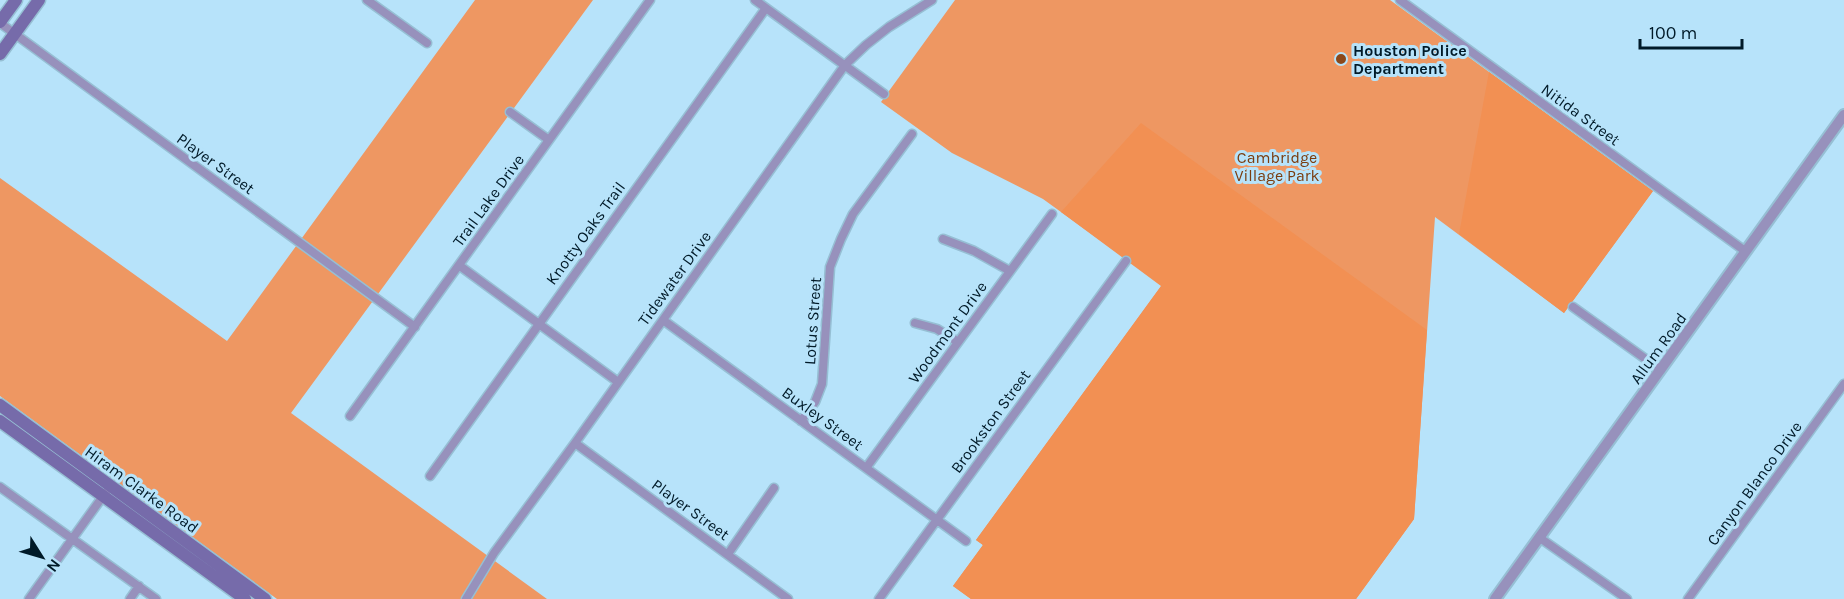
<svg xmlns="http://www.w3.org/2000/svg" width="1844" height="599" font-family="Karla,sans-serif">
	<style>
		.green { fill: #ee9762 }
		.forest { fill: #f29053 }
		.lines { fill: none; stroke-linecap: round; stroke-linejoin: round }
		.minor-casing { stroke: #96bfd4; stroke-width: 11 }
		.tertiary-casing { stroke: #96bfd4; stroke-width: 14 }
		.secondary-casing { stroke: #96bfd4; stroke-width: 15 }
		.minor { stroke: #9791bc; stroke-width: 8 }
		.tertiary { stroke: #9791bc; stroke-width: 10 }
		.secondary { stroke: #766baa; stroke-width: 12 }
		.poi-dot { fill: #8b481a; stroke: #b7e3fa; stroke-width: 2 }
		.labels { text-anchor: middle; stroke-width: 6; stroke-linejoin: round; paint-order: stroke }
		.poi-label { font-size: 16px; font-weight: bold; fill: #001a28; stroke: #b7e3fa; text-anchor: start }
		.street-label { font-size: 16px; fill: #001a28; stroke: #b7e3fa }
		.park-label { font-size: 16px; fill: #7a3c0e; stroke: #b7e3fa }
	</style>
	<rect width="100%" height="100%" fill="#b7e3fa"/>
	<path class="green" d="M 475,0 L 593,0 L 291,413 L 547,599 L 277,599 L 0,396 L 0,178 L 227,341 Z
		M 955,0 L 1390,0 L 1653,191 L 1564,313 L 1435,217 L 1414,519 L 1356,599 L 971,599 L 953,586 L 983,545 L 976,540 L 1162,285 L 1043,199 L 952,153 L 881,102 Z"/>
	<path class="forest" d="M 1489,72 L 1653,191 L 1564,313 L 1459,234 Z
		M 1141,123 L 1427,330 L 1414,519 L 1356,599 L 971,599 L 953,586 L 983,545 L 976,540 L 1161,286 L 1061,212 Z"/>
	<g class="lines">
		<defs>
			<path id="minor" d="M 367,0 L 427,43
				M 755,0 L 884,94
				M 1400,0 L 1745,251
				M 0,23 L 415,327
				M 510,112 L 549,140
				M 943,239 L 974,251 L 1010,271
				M 460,266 L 618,382
				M 1573,307 L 1661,370
				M 663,320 L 966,541
				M 915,323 L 937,329 L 958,342
				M 350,416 L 650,0
				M 801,421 L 815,402 L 822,384 L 830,267 L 841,239 L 853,214 L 912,134
				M 575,443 L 788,599
				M 866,468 L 1052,214
				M 430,476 L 766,8
				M 0,487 L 156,599
				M 1540,538 L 1627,599
				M 728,554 L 774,488
				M 29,599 L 106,492
				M 130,599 L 139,586
				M 466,599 L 494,553 L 575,443 L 845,65 L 866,45 L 889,27 L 932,0
				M 879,599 L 1126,261
				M 1688,599 L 1844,384"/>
			<path id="tertiary" d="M 1495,599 L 1844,115"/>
			<path id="secondary" d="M 0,22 L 16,0
				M 0,54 L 39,0
				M 0,405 L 265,599
				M 0,421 L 245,599"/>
		</defs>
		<use href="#minor" class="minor-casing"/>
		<use href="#tertiary" class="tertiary-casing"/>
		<use href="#secondary" class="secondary-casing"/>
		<use href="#minor" class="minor"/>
		<use href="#tertiary" class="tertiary"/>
		<use href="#secondary" class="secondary"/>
	</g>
	<circle class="poi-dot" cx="1341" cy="59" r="6"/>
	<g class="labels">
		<g class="poi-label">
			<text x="1353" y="56">Houston Police<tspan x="1353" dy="18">Department</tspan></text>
		</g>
		<g class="street-label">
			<text transform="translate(1581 114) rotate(36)" y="6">Nitida Street</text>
			<text transform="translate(216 163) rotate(36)" y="6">Player Street</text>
			<text transform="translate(488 200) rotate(-54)" y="6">Trail Lake Drive</text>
			<text transform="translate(585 233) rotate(-54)" y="6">Knotty Oaks Trail</text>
			<text transform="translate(674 278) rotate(-54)" y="6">Tidewater Drive</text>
			<text transform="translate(812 321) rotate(-86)" y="6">Lotus Street</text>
			<text transform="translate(947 332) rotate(-54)" y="6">Woodmont Drive</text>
			<text transform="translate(1658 348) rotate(-54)" y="6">Allum Road</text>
			<text transform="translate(823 418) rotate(36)" y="6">Buxley Street</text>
			<text transform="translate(990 421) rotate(-54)" y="6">Brookston Street</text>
			<text transform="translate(1754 483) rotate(-54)" y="6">Canyon Blanco Drive</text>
			<text transform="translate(142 489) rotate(36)" y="6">Hiram Clarke Road</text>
			<text transform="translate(691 509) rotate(36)" y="6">Player Street</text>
		</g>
		<g class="park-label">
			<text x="1277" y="163">Cambridge<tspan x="1277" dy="18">Village Park</tspan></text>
		</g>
	</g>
	<g transform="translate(42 557) rotate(127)" stroke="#b7e3fa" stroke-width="4.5" paint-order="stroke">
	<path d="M0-4.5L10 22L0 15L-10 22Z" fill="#001a28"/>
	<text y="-9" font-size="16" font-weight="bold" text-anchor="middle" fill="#001a28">N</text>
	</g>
	<path d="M1640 39v9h102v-9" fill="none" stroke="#001a28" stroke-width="3"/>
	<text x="1649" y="39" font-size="18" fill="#001a28" stroke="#b7e3fa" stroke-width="4.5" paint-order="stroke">100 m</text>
</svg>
